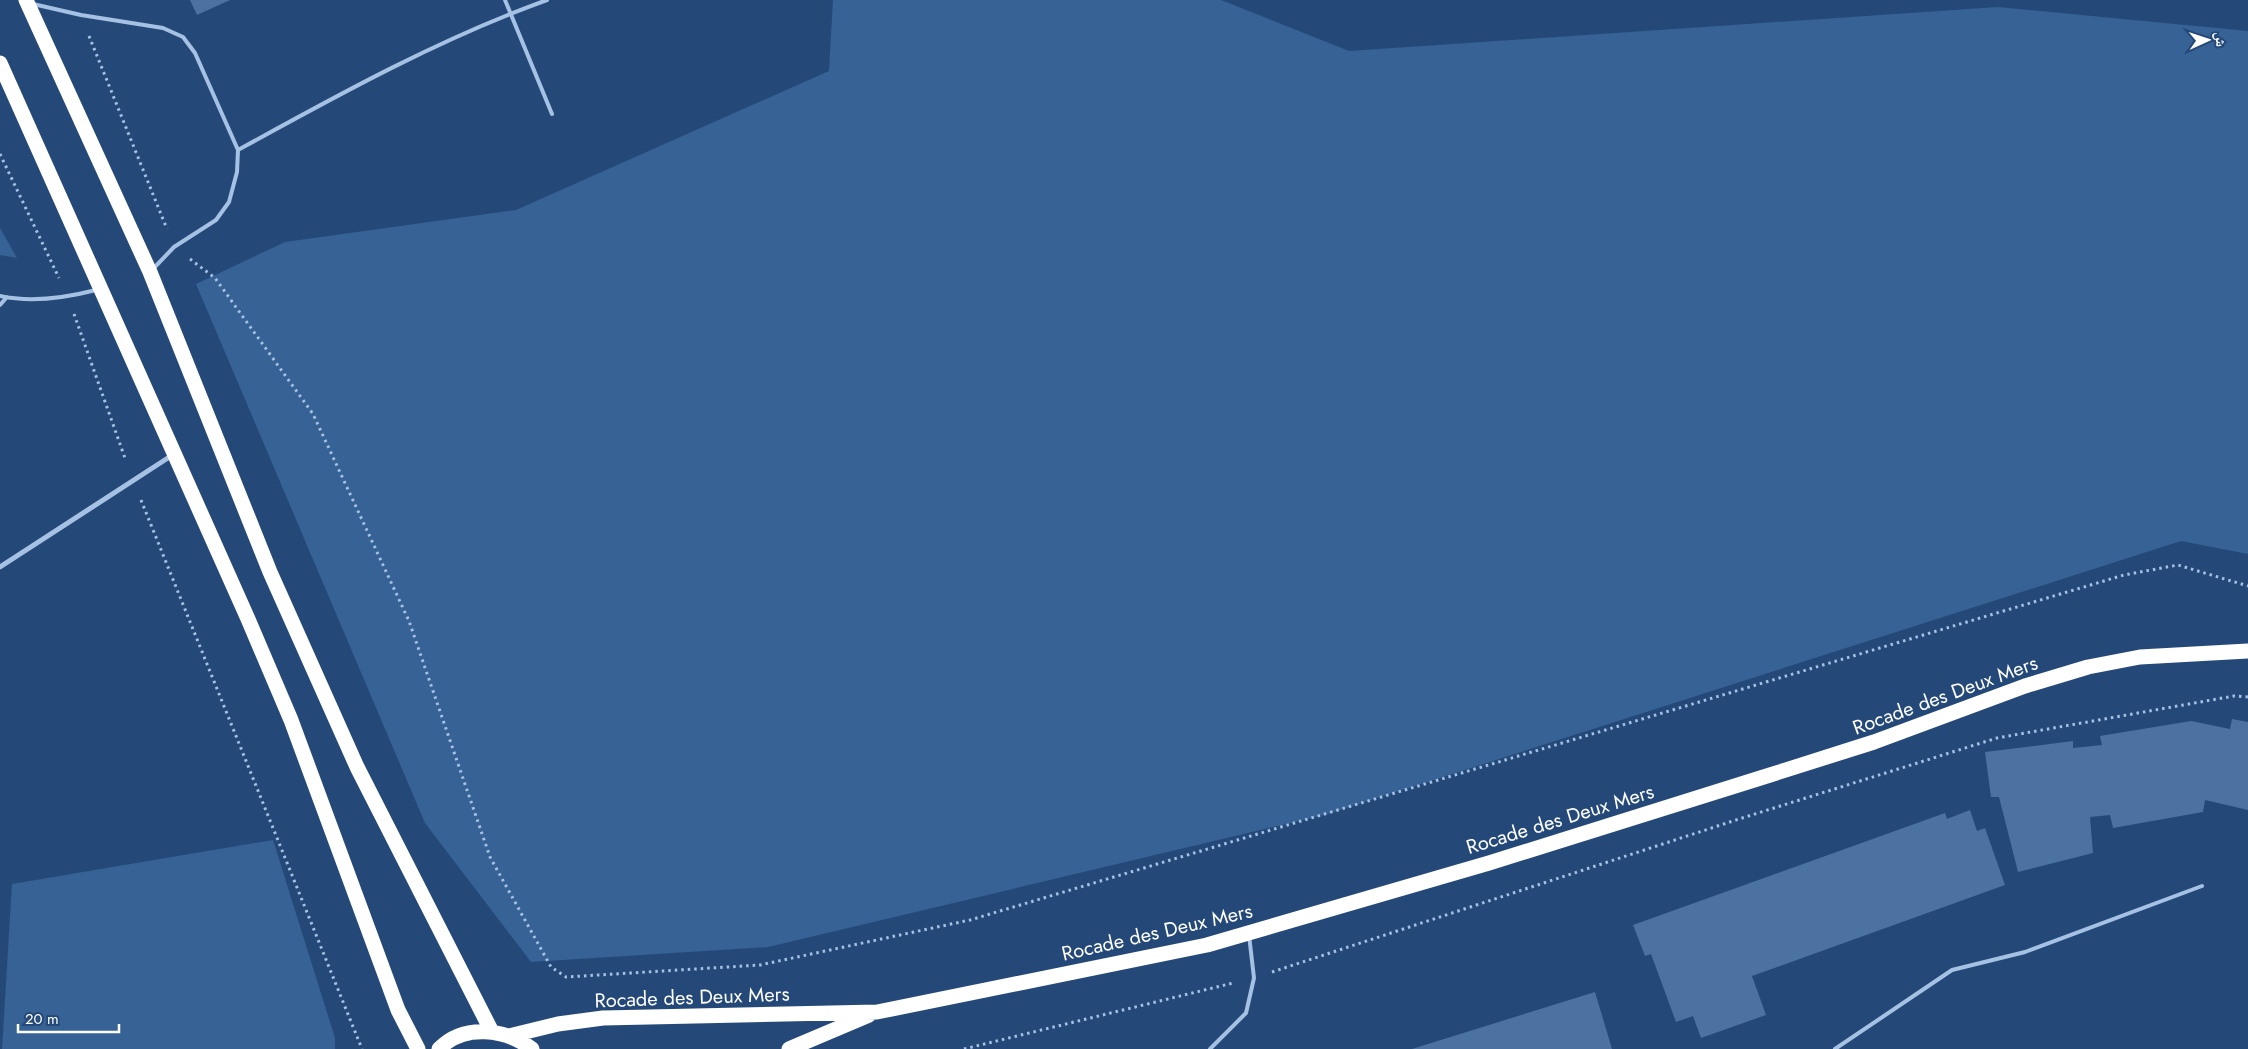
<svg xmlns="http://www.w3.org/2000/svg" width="2248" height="1049" font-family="Jost,'Noto Naskh Arabic',sans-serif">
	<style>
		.green { fill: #376295 }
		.building { fill: #4c72a1 }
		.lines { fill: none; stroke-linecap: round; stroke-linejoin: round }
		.path { stroke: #a5c1e3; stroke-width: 3; stroke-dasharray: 2.5 4; stroke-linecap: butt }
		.lane { stroke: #a5c1e3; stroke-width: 4 }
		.street { stroke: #a5c1e3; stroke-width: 5 }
		.highway { stroke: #fff; stroke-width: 15 }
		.labels { text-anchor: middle; stroke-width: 5; stroke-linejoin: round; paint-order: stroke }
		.street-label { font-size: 20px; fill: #fff; stroke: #244978 }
	</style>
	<rect width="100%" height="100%" fill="#244978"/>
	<path class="green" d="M 833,0 L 1221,0 L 1349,51 L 1998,7 L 2248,31 L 2248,554 L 2181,541 L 1324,815 L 768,947 L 531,962 L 425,823 L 196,284 L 285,242 L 516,210 L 829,71 Z
		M 0,228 L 17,258 L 0,255 Z
		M 273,840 L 335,1038 L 335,1049 L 2,1049 L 12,884 Z"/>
	<path class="building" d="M 190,0 L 230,0 L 197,15 Z
		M 2232,719 L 2248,722 L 2248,810 L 2205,800 L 2203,812 L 2113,828 L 2110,815 L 2090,817 L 2093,853 L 2018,872 L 1999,797 L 1991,797 L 1985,752 L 2073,741 L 2073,748 L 2102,745 L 2100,736 L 2191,721 L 2230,729 Z
		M 1970,810 L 1977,831 L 1985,828 L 2005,885 L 1752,976 L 1766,1015 L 1701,1038 L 1693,1016 L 1676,1022 L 1651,954 L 1645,956 L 1633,925 L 1945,813 L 1947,819 Z
		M 1595,992 L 1612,1049 L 1412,1049 Z"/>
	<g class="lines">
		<path class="path" d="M 89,36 L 167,229
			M 0,154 L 59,278
			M 190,259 L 215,278 L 313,414 L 409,621 L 490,857 L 551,967 L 566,977 L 760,965 L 970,920 L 2124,575 L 2178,565 L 2248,586
			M 74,314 L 126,461
			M 141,500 L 362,1049
			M 1272,972 L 1739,819 L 1997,738 L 2234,696 L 2248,697
			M 964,1049 L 1233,983"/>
		<path class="lane" d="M 505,0 L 552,114
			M 33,4 L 81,15 L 163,28 L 183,37 L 195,53 L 238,150 L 237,172 L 229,202 L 216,220 L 174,247 L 153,269
			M 238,150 C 338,95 439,39 547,0
			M 0,296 C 32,303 65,298 96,290
			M 0,305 L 7,297
			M 1210,1049 L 1246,1013 L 1254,978 L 1249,935
			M 1835,1049 L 1952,970 L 2025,952 L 2202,886"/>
		<path class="street" d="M 0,567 L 174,454"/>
		<path class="highway" d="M 26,0 L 150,272 L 270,572 L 357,767 L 492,1032
			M 0,63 L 248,619 L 291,720 L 398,1010 L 418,1049
			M 509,1036 L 558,1024 L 603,1018 L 877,1012 L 1207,945 L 1489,863 L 1770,775 L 1874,742 L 2025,686 L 2088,667 L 2140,657 L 2248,651
			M 439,1049 C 464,1023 506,1029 532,1049
			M 789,1049 L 869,1015"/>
	</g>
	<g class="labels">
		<g class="street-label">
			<text transform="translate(1945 695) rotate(-20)" y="7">Rocade des Deux Mers</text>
			<text transform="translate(1560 819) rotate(-17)" y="7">Rocade des Deux Mers</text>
			<text transform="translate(1157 932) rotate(-13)" y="7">Rocade des Deux Mers</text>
			<text transform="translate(692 997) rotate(-2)" y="7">Rocade des Deux Mers</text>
		</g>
	</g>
	<g transform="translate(2208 40) rotate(87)" stroke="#244978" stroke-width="4" paint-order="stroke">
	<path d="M0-4L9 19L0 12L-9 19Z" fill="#ffffff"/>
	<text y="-8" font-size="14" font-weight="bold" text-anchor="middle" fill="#ffffff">ش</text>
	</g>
	<path d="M18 1024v8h101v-8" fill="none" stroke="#ffffff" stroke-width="2.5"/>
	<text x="25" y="1024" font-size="15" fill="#ffffff" stroke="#244978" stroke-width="4" paint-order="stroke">20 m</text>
</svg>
